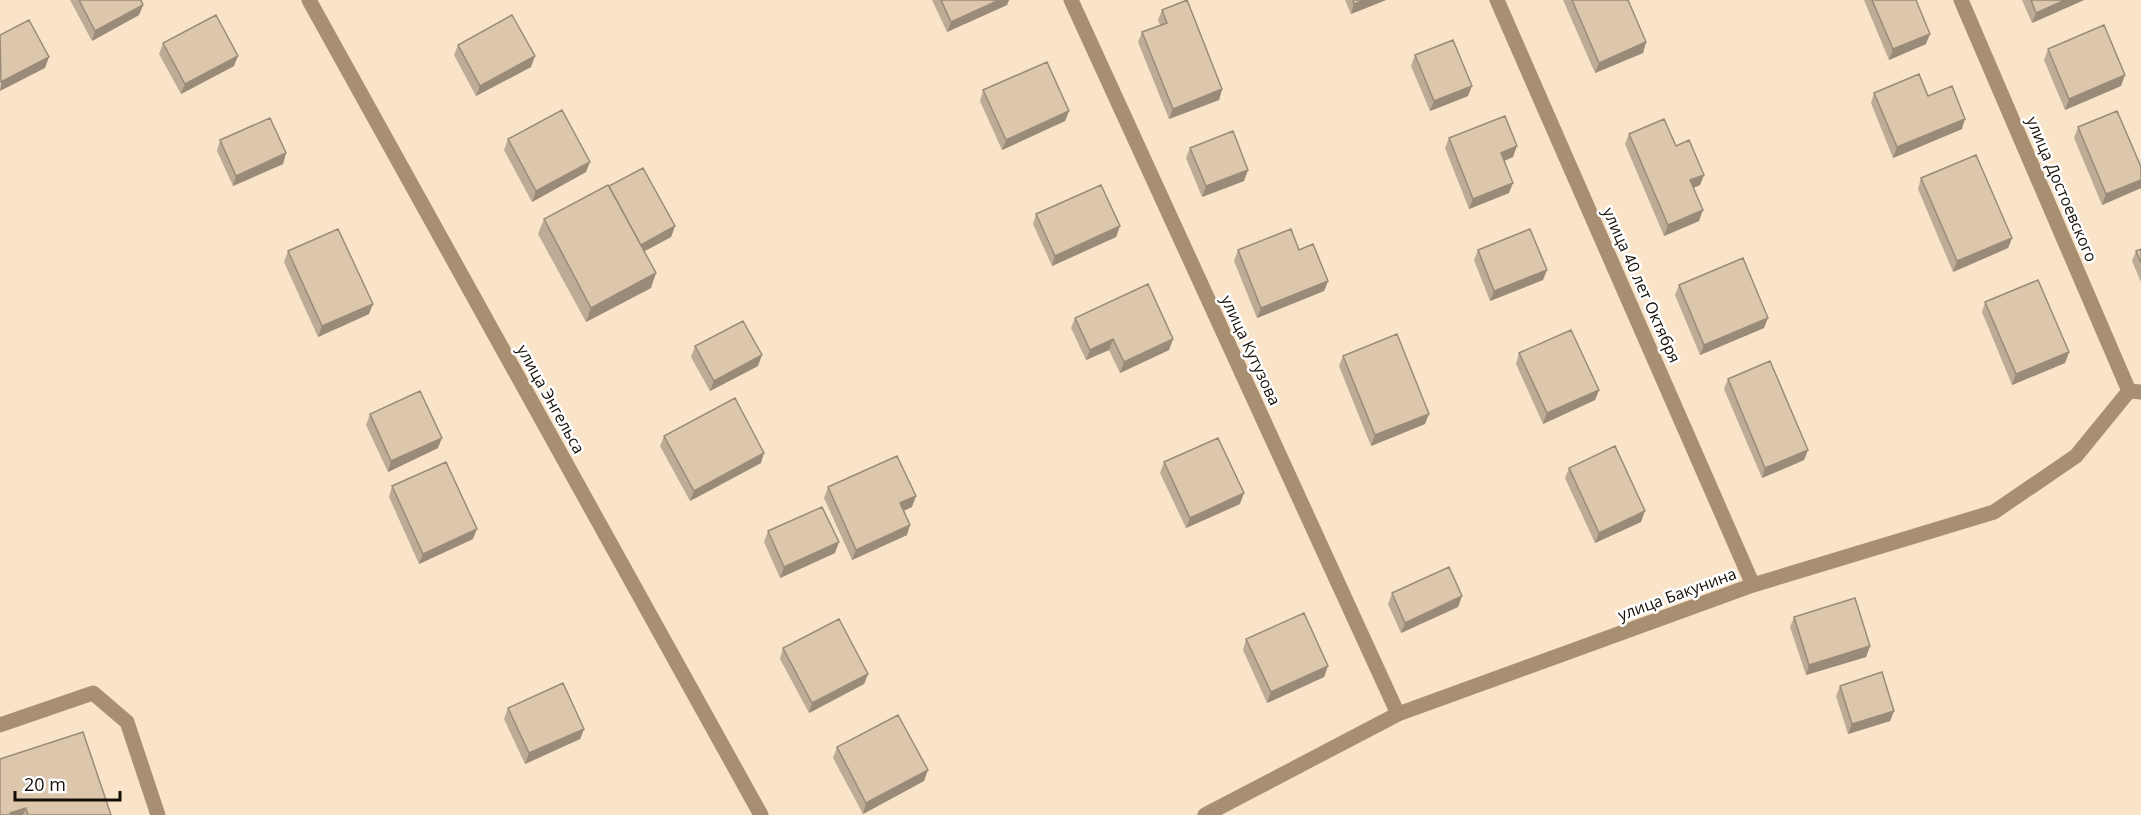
<svg xmlns="http://www.w3.org/2000/svg" width="2141" height="815" font-family="'Open Sans',sans-serif">
	<style>
		.lines { fill: none; stroke-linecap: round; stroke-linejoin: round }
		.lane { stroke: #a88f71; stroke-width: 15 }
		.street { stroke: #a88f71; stroke-width: 15 }
		.wall { fill: #bdab95 }
		.shaded-wall { fill: #9a8b79 }
		.building { fill: #dcc7ad; stroke: #9a8b79; stroke-width: 1.5 }
		.labels { text-anchor: middle; stroke-width: 5; stroke-linejoin: round; paint-order: stroke }
		.street-label { font-size: 16px; fill: #160f06; stroke: #fff }
	</style>
	<rect width="100%" height="100%" fill="#f9e4c9"/>
	<g class="lines">
		<path class="lane" d="M 0,725 L 93,693 L 127,722 L 158,815"/>
		<path class="street" d="M 309,0 L 761,815
			M 1071,0 L 1398,714
			M 1497,0 L 1753,585
			M 1961,0 L 2129,391
			M 1205,815 L 1398,714 L 1753,585 L 1994,512 L 2076,456 L 2129,391 L 2141,392"/>
	</g>
	<path class="wall" d="M 70,0 L 141,0 L 143,5 L 139,15 L 92,41 Z
		M 932,0 L 1009,0 L 1007,5 L 947,32 Z
		M 1345,0 L 1386,0 L 1351,14 Z
		M 1563,0 L 1628,0 L 1646,42 L 1643,53 L 1595,73 Z
		M 1864,0 L 1916,0 L 1926,44 L 1889,60 Z
		M 2022,0 L 2084,0 L 2032,23 Z
		M 1162,10 L 1222,89 L 1219,100 L 1169,119 L 1138,42 L 1142,32 L 1160,25 L 1158,20 Z
		M 163,43 L 234,66 L 181,94 L 159,54 Z
		M 458,45 L 531,67 L 476,96 L 454,55 Z
		M 2048,49 L 2121,86 L 2065,110 L 2044,60 Z
		M 1415,55 L 1468,96 L 1430,111 L 1411,66 Z
		M 983,90 L 1069,111 L 1065,121 L 1002,150 L 980,101 Z
		M 1874,93 L 1928,96 L 1962,129 L 1893,158 L 1871,103 Z
		M 2078,127 L 2141,167 L 2141,188 L 2102,205 L 2074,138 Z
		M 1629,134 L 1676,146 L 1704,175 L 1700,185 L 1694,188 L 1699,221 L 1664,236 L 1625,144 Z
		M 1449,138 L 1513,157 L 1504,161 L 1509,193 L 1469,209 L 1445,148 Z
		M 508,139 L 586,172 L 532,202 L 504,150 Z
		M 220,140 L 286,153 L 283,164 L 233,186 L 217,151 Z
		M 1190,148 L 1248,170 L 1244,181 L 1202,197 L 1186,158 Z
		M 1921,178 L 2012,238 L 2008,248 L 1953,272 L 1918,189 Z
		M 609,186 L 675,226 L 671,237 L 644,251 L 651,288 L 586,322 L 538,234 L 544,219 Z
		M 1036,214 L 1120,226 L 1116,237 L 1052,266 L 1033,224 Z
		M 2141,249 L 2141,282 L 2132,261 L 2136,251 Z
		M 1238,250 L 1299,250 L 1328,281 L 1324,291 L 1257,318 L 1234,261 Z
		M 1478,250 L 1543,280 L 1490,301 L 1474,260 Z
		M 288,251 L 369,314 L 318,337 L 284,262 Z
		M 1679,285 L 1764,328 L 1700,355 L 1675,295 Z
		M 1985,302 L 2069,352 L 2065,363 L 2012,385 L 1982,312 Z
		M 1075,318 L 1173,339 L 1169,350 L 1120,373 L 1109,350 L 1086,360 L 1071,328 Z
		M 695,346 L 758,366 L 710,391 L 691,357 Z
		M 1519,353 L 1599,390 L 1595,400 L 1543,424 L 1516,364 Z
		M 1343,356 L 1425,424 L 1371,446 L 1339,366 Z
		M 1728,379 L 1808,450 L 1804,460 L 1762,478 L 1724,389 Z
		M 370,414 L 438,448 L 388,472 L 366,425 Z
		M 664,436 L 761,463 L 690,501 L 660,446 Z
		M 1164,462 L 1240,504 L 1186,528 L 1160,473 Z
		M 1569,468 L 1641,522 L 1595,543 L 1565,478 Z
		M 392,486 L 473,539 L 419,564 L 389,497 Z
		M 828,487 L 912,507 L 904,510 L 907,535 L 852,560 L 824,498 Z
		M 768,531 L 835,553 L 780,578 L 764,542 Z
		M 1392,593 L 1462,596 L 1458,607 L 1401,633 L 1388,604 Z
		M 1794,617 L 1870,646 L 1866,657 L 1806,675 L 1790,627 Z
		M 1246,639 L 1328,666 L 1324,677 L 1267,703 L 1243,650 Z
		M 783,648 L 868,674 L 864,684 L 809,713 L 780,659 Z
		M 1840,686 L 1894,711 L 1890,721 L 1848,734 L 1836,696 Z
		M 508,708 L 584,729 L 580,739 L 525,764 L 504,719 Z
		M 837,747 L 924,781 L 863,814 L 833,758 Z
		M 0,759 L 111,815 L 0,815 Z"/>
	<path class="shaded-wall" d="M 999,0 L 1009,0 L 1007,5 L 947,32 L 951,22 Z
		M 1364,0 L 1386,0 L 1351,14 L 1354,4 Z
		M 2065,0 L 2084,0 L 2032,23 L 2036,13 Z
		M 143,5 L 139,15 L 92,41 L 95,31 Z
		M 1930,34 L 1926,44 L 1889,60 L 1893,49 Z
		M 1646,42 L 1643,53 L 1595,73 L 1599,63 Z
		M 238,56 L 234,66 L 181,94 L 185,84 Z
		M 535,56 L 531,67 L 476,96 L 480,86 Z
		M 49,57 L 45,68 L 0,91 L 1,82 Z
		M 2125,75 L 2121,86 L 2065,110 L 2069,99 Z
		M 1472,86 L 1468,96 L 1430,111 L 1434,101 Z
		M 1222,89 L 1219,100 L 1169,119 L 1173,109 Z
		M 1069,111 L 1065,121 L 1002,150 L 1006,140 Z
		M 1965,119 L 1962,129 L 1893,158 L 1897,147 Z
		M 1517,146 L 1513,157 L 1497,164 L 1501,153 Z
		M 286,153 L 283,164 L 233,186 L 236,176 Z
		M 590,162 L 586,172 L 532,202 L 536,191 Z
		M 1248,170 L 1244,181 L 1202,197 L 1206,186 Z
		M 1704,175 L 1700,185 L 1686,191 L 1690,180 Z
		M 2141,180 L 2141,188 L 2102,205 L 2106,194 Z
		M 1513,183 L 1509,193 L 1469,209 L 1473,199 Z
		M 1703,210 L 1699,221 L 1664,236 L 1668,225 Z
		M 675,226 L 671,237 L 634,257 L 638,246 Z
		M 1120,226 L 1116,237 L 1052,266 L 1055,256 Z
		M 2012,238 L 2008,248 L 1953,272 L 1957,261 Z
		M 1547,270 L 1543,280 L 1490,301 L 1494,291 Z
		M 656,273 L 651,288 L 586,322 L 591,308 Z
		M 1328,281 L 1324,291 L 1257,318 L 1261,308 Z
		M 373,304 L 369,314 L 318,337 L 322,326 Z
		M 1768,318 L 1764,328 L 1700,355 L 1704,345 Z
		M 1113,339 L 1109,350 L 1086,360 L 1090,350 Z
		M 1173,339 L 1169,350 L 1120,373 L 1124,362 Z
		M 2069,352 L 2065,363 L 2012,385 L 2016,374 Z
		M 762,355 L 758,366 L 710,391 L 714,381 Z
		M 1599,390 L 1595,400 L 1543,424 L 1547,413 Z
		M 1429,414 L 1425,424 L 1371,446 L 1375,435 Z
		M 442,438 L 438,448 L 388,472 L 391,461 Z
		M 1808,450 L 1804,460 L 1762,478 L 1765,468 Z
		M 764,453 L 761,463 L 690,501 L 694,491 Z
		M 1244,493 L 1240,504 L 1186,528 L 1190,518 Z
		M 916,496 L 912,507 L 897,514 L 900,503 Z
		M 1645,511 L 1641,522 L 1595,543 L 1599,533 Z
		M 910,525 L 907,535 L 852,560 L 856,550 Z
		M 477,529 L 473,539 L 419,564 L 423,554 Z
		M 839,542 L 835,553 L 780,578 L 784,567 Z
		M 1462,596 L 1458,607 L 1401,633 L 1405,623 Z
		M 1870,646 L 1866,657 L 1806,675 L 1809,665 Z
		M 1328,666 L 1324,677 L 1267,703 L 1271,692 Z
		M 868,674 L 864,684 L 809,713 L 812,703 Z
		M 1894,711 L 1890,721 L 1848,734 L 1852,724 Z
		M 584,729 L 580,739 L 525,764 L 529,753 Z
		M 928,770 L 924,781 L 863,814 L 866,803 Z
		M 26,808 L 23,815 L 9,815 L 10,813 Z"/>
	<path class="building" d="M 79,0 L 141,0 L 143,5 L 95,31 Z
		M 941,0 L 999,0 L 951,22 Z
		M 1187,0 L 1222,89 L 1173,109 L 1142,32 L 1167,23 L 1162,10 Z
		M 1353,0 L 1364,0 L 1354,4 Z
		M 1572,0 L 1628,0 L 1646,42 L 1599,63 Z
		M 1872,0 L 1916,0 L 1930,34 L 1893,49 Z
		M 2031,0 L 2065,0 L 2036,13 Z
		M 216,15 L 238,56 L 185,84 L 163,43 Z
		M 512,15 L 535,56 L 480,86 L 458,45 Z
		M 29,20 L 49,57 L 1,82 L 0,35 Z
		M 2104,25 L 2125,75 L 2069,99 L 2048,49 Z
		M 1453,40 L 1472,86 L 1434,101 L 1415,55 Z
		M 1047,62 L 1069,111 L 1006,140 L 983,90 Z
		M 1919,74 L 1928,96 L 1952,86 L 1965,119 L 1897,147 L 1874,93 Z
		M 562,110 L 590,162 L 536,191 L 508,139 Z
		M 2117,111 L 2141,167 L 2141,180 L 2106,194 L 2078,127 Z
		M 1505,116 L 1517,146 L 1501,153 L 1513,183 L 1473,199 L 1449,138 Z
		M 270,118 L 286,153 L 236,176 L 220,140 Z
		M 1664,119 L 1676,146 L 1689,140 L 1704,175 L 1690,180 L 1703,210 L 1668,225 L 1629,134 Z
		M 1233,131 L 1248,170 L 1206,186 L 1190,148 Z
		M 1976,155 L 2012,238 L 1957,261 L 1921,178 Z
		M 643,168 L 675,226 L 641,245 L 609,186 Z
		M 608,185 L 656,273 L 591,308 L 544,219 Z
		M 1101,185 L 1120,226 L 1055,256 L 1036,214 Z
		M 338,229 L 373,304 L 322,326 L 288,251 Z
		M 1291,229 L 1299,250 L 1313,244 L 1328,281 L 1261,308 L 1238,250 Z
		M 1530,229 L 1547,270 L 1494,291 L 1478,250 Z
		M 2141,249 L 2141,263 L 2136,251 Z
		M 1743,258 L 1768,318 L 1704,345 L 1679,285 Z
		M 2038,280 L 2069,352 L 2016,374 L 1985,302 Z
		M 1148,284 L 1173,339 L 1124,362 L 1113,339 L 1090,350 L 1075,318 Z
		M 743,321 L 762,355 L 714,381 L 695,346 Z
		M 1571,330 L 1599,390 L 1547,413 L 1519,353 Z
		M 1397,334 L 1429,414 L 1375,435 L 1343,356 Z
		M 1770,361 L 1808,450 L 1765,468 L 1728,379 Z
		M 420,391 L 442,438 L 391,461 L 370,414 Z
		M 735,398 L 764,453 L 694,491 L 664,436 Z
		M 1218,438 L 1244,493 L 1190,518 L 1164,462 Z
		M 1615,446 L 1645,511 L 1599,533 L 1569,468 Z
		M 897,456 L 916,496 L 900,503 L 910,525 L 856,550 L 828,487 Z
		M 446,462 L 477,529 L 423,554 L 392,486 Z
		M 822,507 L 839,542 L 784,567 L 768,531 Z
		M 1449,567 L 1462,596 L 1405,623 L 1392,593 Z
		M 1855,598 L 1870,646 L 1809,665 L 1794,617 Z
		M 1304,613 L 1328,666 L 1271,692 L 1246,639 Z
		M 839,619 L 868,674 L 812,703 L 783,648 Z
		M 1882,672 L 1894,711 L 1852,724 L 1840,686 Z
		M 563,683 L 584,729 L 529,753 L 508,708 Z
		M 898,715 L 928,770 L 866,803 L 837,747 Z
		M 83,732 L 111,815 L 28,815 L 26,808 L 10,813 L 11,815 L 0,815 L 0,759 Z"/>
	<g class="labels">
		<g class="street-label">
			<text transform="translate(2062 189) rotate(67)" y="6">улица Достоевского</text>
			<text transform="translate(1642 285) rotate(66)" y="6">улица 40 лет Октября</text>
			<text transform="translate(1251 350) rotate(65)" y="6">улица Кутузова</text>
			<text transform="translate(551 399) rotate(61)" y="6">улица Энгельса</text>
			<text transform="translate(1677 594) rotate(-20)" y="6">улица Бакунина</text>
		</g>
	</g>
	<path d="M15 791v9h105v-9" fill="none" stroke="#160f06" stroke-width="3"/>
	<text x="24" y="791" font-size="18" fill="#160f06" stroke="#ffffff" stroke-width="4.5" paint-order="stroke">20 m</text>
</svg>
